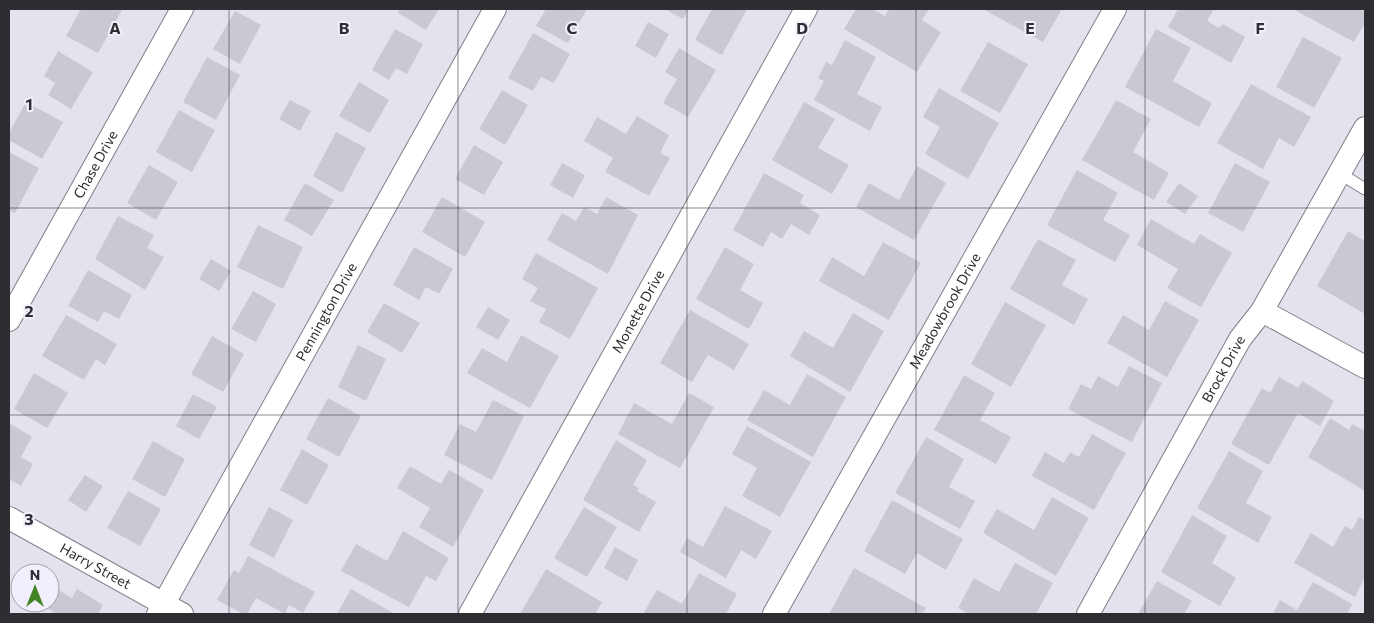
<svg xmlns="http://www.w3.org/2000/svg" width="1374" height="623" font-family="Commissioner,sans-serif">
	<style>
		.building { fill: #cbc8d4 }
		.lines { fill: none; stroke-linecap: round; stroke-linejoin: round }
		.service-casing { stroke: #817e89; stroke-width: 13 }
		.minor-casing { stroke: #817e89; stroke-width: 24 }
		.service { stroke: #fff; stroke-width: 11 }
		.minor { stroke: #fff; stroke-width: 22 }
		.grid { fill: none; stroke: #2e2d31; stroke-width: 1; stroke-opacity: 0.55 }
		.labels { text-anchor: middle; stroke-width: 4; stroke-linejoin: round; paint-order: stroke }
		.street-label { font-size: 14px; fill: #2e2d31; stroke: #f2effc }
		.grid-label { font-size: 16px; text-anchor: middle; font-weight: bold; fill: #2e2d31; stroke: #f2effc; stroke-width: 4; stroke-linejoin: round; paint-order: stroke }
	</style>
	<rect width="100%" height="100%" fill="#e5e2ee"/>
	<path class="building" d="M 81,9 L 122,10 L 98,53 L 66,36 Z
		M 400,9 L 439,9 L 426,30 L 398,13 Z
		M 546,9 L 587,9 L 568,43 L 536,26 Z
		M 665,9 L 689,9 L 683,19 Z
		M 712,9 L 747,9 L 722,55 L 695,40 Z
		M 856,9 L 872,9 L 885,16 L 889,9 L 929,9 L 922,20 L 941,32 L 917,72 L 844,29 Z
		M 983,9 L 1062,9 L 1043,42 Z
		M 1178,9 L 1214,9 L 1207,21 L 1219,28 L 1223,24 L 1245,37 L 1231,63 L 1168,27 Z
		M 1293,9 L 1360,9 L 1365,12 L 1365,23 L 1354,42 Z
		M 235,11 L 261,25 L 240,64 L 213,49 Z
		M 648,22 L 669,34 L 656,58 L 635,46 Z
		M 395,29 L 423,44 L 407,74 L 396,68 L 389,80 L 372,70 Z
		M 1156,29 L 1191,48 L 1173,81 L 1212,103 L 1199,127 L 1125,87 Z
		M 533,33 L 570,54 L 554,83 L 541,77 L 533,91 L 508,78 Z
		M 1303,37 L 1342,58 L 1314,108 L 1276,87 Z
		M 845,40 L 876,57 L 857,94 L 882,107 L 870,131 L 814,100 L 824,81 L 818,78 L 826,62 L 832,65 Z
		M 988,42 L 1028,64 L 1000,113 L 960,91 Z
		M 679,48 L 716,70 L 688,117 L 663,103 L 677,79 L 665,72 Z
		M 58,51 L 93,72 L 71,109 L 48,95 L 55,83 L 44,76 Z
		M 207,57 L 240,75 L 216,120 L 183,102 Z
		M 359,82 L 389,100 L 370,133 L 339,116 Z
		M 1251,84 L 1311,117 L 1294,147 L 1279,138 L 1263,169 L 1217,143 Z
		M 939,88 L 999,123 L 968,179 L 925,154 L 940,127 L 923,117 Z
		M 502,90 L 528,105 L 505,145 L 479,129 Z
		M 290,100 L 311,111 L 300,131 L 279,119 Z
		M 1116,100 L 1151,119 L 1133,152 L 1169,173 L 1154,200 L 1082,160 Z
		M 26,102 L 63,122 L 42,159 L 9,140 L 9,133 Z
		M 804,102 L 835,119 L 818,148 L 849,165 L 832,194 L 772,160 Z
		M 179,110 L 215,130 L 192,172 L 156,152 Z
		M 637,116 L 669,135 L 660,153 L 670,158 L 649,196 L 605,172 L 613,158 L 584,141 L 597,117 L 626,134 Z
		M 336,132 L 366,148 L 342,193 L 313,176 Z
		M 474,145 L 503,162 L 484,195 L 455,179 Z
		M 9,152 L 39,168 L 15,213 L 9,210 Z
		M 562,163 L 585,175 L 573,198 L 550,185 Z
		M 1235,163 L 1270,182 L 1243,232 L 1208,213 Z
		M 149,165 L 178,182 L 156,220 L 127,203 Z
		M 917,166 L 946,183 L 914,240 L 856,207 L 869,183 L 899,200 Z
		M 1077,170 L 1118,193 L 1103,220 L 1130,235 L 1115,262 L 1047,225 Z
		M 764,173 L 804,195 L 800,203 L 820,215 L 809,235 L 791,224 L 782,239 L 771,232 L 763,247 L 733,230 Z
		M 305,183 L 334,200 L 312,236 L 284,220 Z
		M 1179,183 L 1198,196 L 1185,214 L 1166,202 Z
		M 442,197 L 485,222 L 465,257 L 422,232 Z
		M 606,197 L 638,215 L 608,274 L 547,240 L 562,213 L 576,221 L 584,207 L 597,214 Z
		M 118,216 L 154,235 L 147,248 L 164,257 L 145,290 L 95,259 Z
		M 1151,219 L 1194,244 L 1200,234 L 1232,253 L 1201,307 L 1167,288 L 1178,269 L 1137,245 Z
		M 258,225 L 303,247 L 283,289 L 237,267 Z
		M 1348,231 L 1365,241 L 1365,314 L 1317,286 Z
		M 1038,239 L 1076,260 L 1062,285 L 1088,299 L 1074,325 L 1010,289 Z
		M 883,242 L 921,263 L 889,320 L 819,281 L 832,257 L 864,276 Z
		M 414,247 L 453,269 L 439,294 L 426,287 L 419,300 L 393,285 Z
		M 725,247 L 754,264 L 740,290 L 763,303 L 749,329 L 696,299 Z
		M 536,253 L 598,288 L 570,339 L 539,322 L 546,309 L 530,301 L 538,288 L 522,279 Z
		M 211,259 L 231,271 L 219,291 L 199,279 Z
		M 88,270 L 132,295 L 119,319 L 104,311 L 98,322 L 68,306 Z
		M 253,291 L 276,304 L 256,342 L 231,329 Z
		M 1165,301 L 1199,320 L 1167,377 L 1107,343 L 1123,315 L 1149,330 Z
		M 1005,302 L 1046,325 L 1011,387 L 971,364 Z
		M 384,303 L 420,323 L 402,353 L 367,332 Z
		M 488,307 L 510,320 L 498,340 L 476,327 Z
		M 690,310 L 749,344 L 734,370 L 708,355 L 692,382 L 660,363 Z
		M 853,313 L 884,331 L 850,392 L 790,356 L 804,331 L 833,348 Z
		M 66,315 L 117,344 L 105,365 L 96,359 L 84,380 L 42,356 Z
		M 521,335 L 559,356 L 530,408 L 467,373 L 482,348 L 507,362 Z
		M 212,336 L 244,354 L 223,392 L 191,374 Z
		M 358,345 L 386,359 L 366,401 L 338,387 Z
		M 1129,366 L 1162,383 L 1132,442 L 1068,409 L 1081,384 L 1091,389 L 1098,376 L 1118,387 Z
		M 34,373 L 68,393 L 47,428 L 14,409 Z
		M 807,374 L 846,397 L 813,457 L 747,420 L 764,390 L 790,405 Z
		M 964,375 L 995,393 L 980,420 L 1011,437 L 996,464 L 934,430 Z
		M 1279,377 L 1298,388 L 1302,381 L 1334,401 L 1320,426 L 1298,413 L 1269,465 L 1231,444 L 1262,388 L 1270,393 Z
		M 689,393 L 714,407 L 680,468 L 618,434 L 634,403 L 672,424 Z
		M 193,394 L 217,407 L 199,439 L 176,426 Z
		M 328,398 L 361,416 L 339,457 L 306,439 Z
		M 493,400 L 524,416 L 492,480 L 444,455 L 460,424 L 476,432 Z
		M 1330,418 L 1349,430 L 1352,424 L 1365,431 L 1364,434 L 1365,435 L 1365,491 L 1308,457 Z
		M 9,423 L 32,437 L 21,457 L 33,464 L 21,486 L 9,479 Z
		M 747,426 L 811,462 L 780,517 L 742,496 L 757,468 L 732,454 Z
		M 1092,434 L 1126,453 L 1094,510 L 1032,476 L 1045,452 L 1064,463 L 1070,452 L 1079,457 Z
		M 926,437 L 964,459 L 949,487 L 975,501 L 960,529 L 895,493 Z
		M 616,440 L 647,460 L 633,485 L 639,488 L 637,491 L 656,502 L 639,532 L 583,500 Z
		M 153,441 L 185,459 L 165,497 L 132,479 Z
		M 302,449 L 329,465 L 307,505 L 280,490 Z
		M 1229,451 L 1263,471 L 1246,503 L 1272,517 L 1258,543 L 1197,508 Z
		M 410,466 L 441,484 L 449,470 L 484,490 L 453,547 L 419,527 L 430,508 L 397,488 Z
		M 85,475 L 103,486 L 86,512 L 68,500 Z
		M 128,491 L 161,509 L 140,546 L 107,528 Z
		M 1052,497 L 1089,518 L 1056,576 L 983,533 L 997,509 L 1034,530 Z
		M 892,500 L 963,539 L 946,570 L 917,553 L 905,574 L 864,551 Z
		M 725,506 L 772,531 L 756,559 L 741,550 L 726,578 L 680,552 L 687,538 L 703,547 Z
		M 269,507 L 293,520 L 274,558 L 249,545 Z
		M 584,507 L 617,527 L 587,577 L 554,558 Z
		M 1192,515 L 1227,536 L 1212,563 L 1236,578 L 1220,606 L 1161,572 Z
		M 1359,517 L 1365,520 L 1365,577 L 1355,597 L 1294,563 L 1311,533 L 1333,547 L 1345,526 L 1352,530 Z
		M 403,531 L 449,558 L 436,581 L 426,576 L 409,607 L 341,571 L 356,544 L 387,561 Z
		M 615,547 L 638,560 L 627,581 L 604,568 Z
		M 248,556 L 315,592 L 303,613 L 289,605 L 285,614 L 256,598 L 247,614 L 243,614 L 217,600 L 234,570 L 239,573 Z
		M 1015,563 L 1053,583 L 1036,614 L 969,614 L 958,608 L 974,578 L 999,592 Z
		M 854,568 L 926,608 L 922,614 L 829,614 Z
		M 546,569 L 602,602 L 595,614 L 520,614 Z
		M 699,573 L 737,594 L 726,614 L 643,614 L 657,590 L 682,604 Z
		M 1157,581 L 1192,601 L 1184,614 L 1138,614 Z
		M 1313,582 L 1352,604 L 1347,614 L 1273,614 L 1280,600 L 1297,610 Z
		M 50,585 L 72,598 L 77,589 L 103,605 L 98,614 L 57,614 L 38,603 L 50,603 Z
		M 351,589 L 395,614 L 337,614 Z"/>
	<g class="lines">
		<defs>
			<path id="service" d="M 1339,173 L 1365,189"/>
			<g id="minor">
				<path d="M 1262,311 L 1365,367"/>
				<path id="s1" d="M 9,320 L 182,9"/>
				<path id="s2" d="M 9,518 L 182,614"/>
				<path id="s3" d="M 158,614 L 495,9"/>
				<path id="s4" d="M 470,614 L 806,9"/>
				<path id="s5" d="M 774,614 L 1115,9"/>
				<path id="s6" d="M 1088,614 L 1240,339 L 1262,311 L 1365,128"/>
			</g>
		</defs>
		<use href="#service" class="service-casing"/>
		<use href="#minor" class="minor-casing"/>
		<use href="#service" class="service"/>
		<use href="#minor" class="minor"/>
	</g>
	<path class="grid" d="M 229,9 L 229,614M 458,9 L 458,614M 687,9 L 687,614M 916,9 L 916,614M 1145,9 L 1145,614M 9,208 L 1365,208M 9,415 L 1365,415"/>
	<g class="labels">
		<g class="street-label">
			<text dy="5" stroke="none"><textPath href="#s1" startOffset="178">Chase Drive</textPath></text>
			<text dy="5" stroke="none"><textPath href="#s5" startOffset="348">Meadowbrook Drive</textPath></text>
			<text dy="5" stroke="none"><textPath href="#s3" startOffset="346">Pennington Drive</textPath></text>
			<text dy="5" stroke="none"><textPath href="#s4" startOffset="346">Monette Drive</textPath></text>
			<text dy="5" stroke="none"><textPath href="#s6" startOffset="280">Brock Drive</textPath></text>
			<text dy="5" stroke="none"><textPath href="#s2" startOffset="99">Harry Street</textPath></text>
		</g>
	</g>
	<g class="grid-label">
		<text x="115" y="34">A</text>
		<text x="344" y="34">B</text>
		<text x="572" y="34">C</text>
		<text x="802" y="34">D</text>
		<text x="1030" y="34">E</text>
		<text x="1260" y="34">F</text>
		<text x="29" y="110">1</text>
		<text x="29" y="317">2</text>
		<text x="29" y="525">3</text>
	</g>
	<rect width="1374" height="623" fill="none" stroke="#2e2d31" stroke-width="20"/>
	<g transform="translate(35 588)"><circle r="24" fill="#f2effc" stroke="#a4a1ab"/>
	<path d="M0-4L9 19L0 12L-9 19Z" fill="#438526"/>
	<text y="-8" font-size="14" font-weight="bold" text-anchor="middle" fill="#2e2d31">N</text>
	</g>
</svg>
